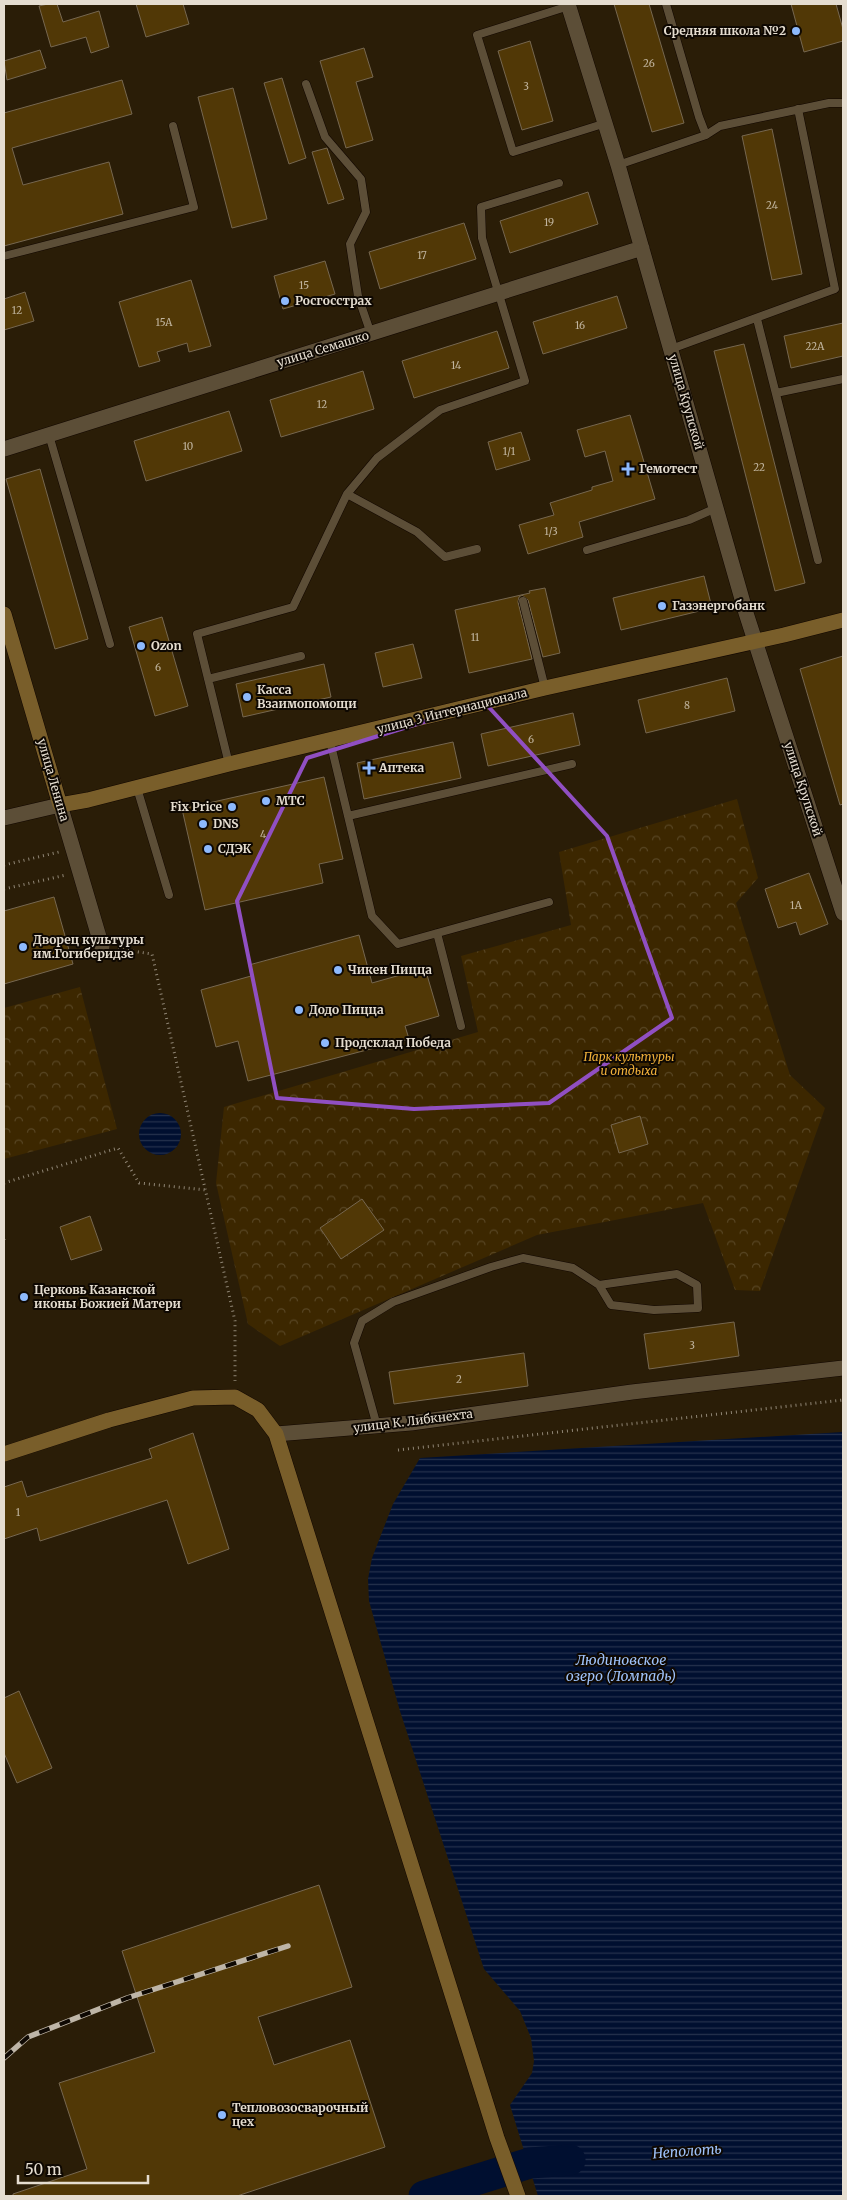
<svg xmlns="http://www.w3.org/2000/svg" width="847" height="2200" font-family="Merriweather,serif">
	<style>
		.forest { fill: url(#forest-crowns) }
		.water { fill: url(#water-rules) }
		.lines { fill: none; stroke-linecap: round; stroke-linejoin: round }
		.river { stroke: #000f30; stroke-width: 31 }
		.building { fill: #513806; stroke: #766750 }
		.lane-casing { stroke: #120700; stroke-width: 9 }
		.street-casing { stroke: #120700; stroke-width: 16 }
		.secondary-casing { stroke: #120700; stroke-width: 16 }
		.path { stroke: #908675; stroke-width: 3; stroke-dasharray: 1 4; stroke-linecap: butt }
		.lane { stroke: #5c4e37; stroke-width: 8 }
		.street { stroke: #5c4e37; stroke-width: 15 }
		.secondary { stroke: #795e2a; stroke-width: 15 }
		.rail-casing { stroke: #beb5a7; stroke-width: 5.5 }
		.rail { stroke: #0e0802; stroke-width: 4; stroke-dasharray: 11; stroke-linecap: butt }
		.marked { fill: none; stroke: #904fc2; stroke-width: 4; stroke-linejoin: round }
		.poi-dot { fill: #8db9fc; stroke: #0e0802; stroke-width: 2 }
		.labels { text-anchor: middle; stroke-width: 4; stroke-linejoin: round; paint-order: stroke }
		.number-label { font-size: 10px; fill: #c0b49e }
		.poi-label { font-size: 12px; font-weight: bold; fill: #e5ddd0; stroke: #0e0802; text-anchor: start }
		.street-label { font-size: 12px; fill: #e5ddd0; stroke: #0e0802 }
		.park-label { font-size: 12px; font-style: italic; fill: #f1b13a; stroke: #0e0802 }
		.water-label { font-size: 14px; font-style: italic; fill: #9ec2fa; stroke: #0e0802 }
	</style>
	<defs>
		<pattern id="forest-crowns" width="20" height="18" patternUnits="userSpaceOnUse" patternTransform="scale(1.25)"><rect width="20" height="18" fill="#3c2700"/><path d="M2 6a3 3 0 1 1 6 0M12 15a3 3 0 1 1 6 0" fill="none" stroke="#584624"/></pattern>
		<pattern id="water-rules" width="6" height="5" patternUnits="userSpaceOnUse" patternTransform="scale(1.25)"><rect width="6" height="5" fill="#000f30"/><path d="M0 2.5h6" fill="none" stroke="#25324d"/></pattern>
	</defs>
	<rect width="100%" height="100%" fill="#2a1d07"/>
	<path class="forest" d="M 737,799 L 758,878 L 736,903 L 790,1075 L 825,1108 L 760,1291 L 735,1290 L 703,1203 L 537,1235 L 280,1346 L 248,1324 L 216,1183 L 224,1107 L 478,1032 L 461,956 L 571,925 L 559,852 Z
		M 80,987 L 117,1129 L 4,1159 L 4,1008 Z"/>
	<path class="water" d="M139 1134a21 21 0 1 1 42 0a21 21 0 1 1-42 0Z
		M 843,1432 L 843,2196 L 538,2196 L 510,2105 L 532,2073 L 534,2061 L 531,2038 L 520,2011 L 484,1969 L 400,1711 L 369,1601 L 368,1579 L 372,1558 L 393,1504 L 420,1458 Z"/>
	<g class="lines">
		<path class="river" d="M 424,2196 L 530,2163 L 570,2160"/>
	</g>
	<path class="building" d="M 48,4 L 57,4 L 63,22 L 99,11 L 109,47 L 91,53 L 86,37 L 51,47 L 39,6 Z
		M 136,4 L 183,4 L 189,24 L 146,37 Z
		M 614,4 L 649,4 L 684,123 L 652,132 Z
		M 791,4 L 836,4 L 843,29 L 843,41 L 804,52 Z
		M 530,41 L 553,121 L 522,130 L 498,51 Z
		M 364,48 L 373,77 L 356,82 L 373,140 L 346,148 L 320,61 Z
		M 40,50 L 46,68 L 7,80 L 4,61 Z
		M 282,78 L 306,158 L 289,164 L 264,83 Z
		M 122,80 L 132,114 L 12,148 L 23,185 L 109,162 L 123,214 L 4,246 L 4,113 Z
		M 233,88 L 267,219 L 232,228 L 198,97 Z
		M 772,129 L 802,274 L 772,280 L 742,136 Z
		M 327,148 L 344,199 L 328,204 L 312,152 Z
		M 588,192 L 598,224 L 510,253 L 500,221 Z
		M 464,223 L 476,259 L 380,289 L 369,252 Z
		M 325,261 L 335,294 L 283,309 L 274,276 Z
		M 191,280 L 211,346 L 189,352 L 187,343 L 157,352 L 160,361 L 139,367 L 119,302 Z
		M 25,292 L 34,321 L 4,330 L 4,299 Z
		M 617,296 L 627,328 L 543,354 L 533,322 Z
		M 843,323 L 843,356 L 791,368 L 784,336 Z
		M 497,331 L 509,368 L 414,398 L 402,361 Z
		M 744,344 L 805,583 L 775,591 L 714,351 Z
		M 363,371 L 374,409 L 281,437 L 270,400 Z
		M 229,411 L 242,451 L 146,481 L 134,441 Z
		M 630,415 L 655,499 L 579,522 L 583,537 L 528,554 L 519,525 L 554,515 L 550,503 L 592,490 L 592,487 L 613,481 L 605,451 L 585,457 L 577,430 Z
		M 521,432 L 530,460 L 496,470 L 488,442 Z
		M 40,469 L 88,639 L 55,649 L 6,479 Z
		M 704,576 L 712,608 L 621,630 L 613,598 Z
		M 545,588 L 560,653 L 543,657 L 528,600 L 522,595 L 519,597 L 518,602 L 532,659 L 469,673 L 455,610 L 530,593 L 529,591 Z
		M 162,617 L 188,706 L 155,716 L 129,627 Z
		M 413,644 L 422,678 L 383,687 L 375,653 Z
		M 843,656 L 843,804 L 840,805 L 800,669 Z
		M 324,664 L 331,697 L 243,717 L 236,684 Z
		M 727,678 L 735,711 L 646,733 L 638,700 Z
		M 573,713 L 580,745 L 488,766 L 481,734 Z
		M 453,742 L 461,778 L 364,799 L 357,763 Z
		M 324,777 L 343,859 L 319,864 L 323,883 L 205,910 L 182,809 Z
		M 809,873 L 828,924 L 800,935 L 796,922 L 778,928 L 765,889 Z
		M 54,897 L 73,964 L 4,984 L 4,911 Z
		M 359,935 L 372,983 L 425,968 L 439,1016 L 405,1026 L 409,1039 L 248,1081 L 238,1041 L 216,1047 L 201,990 L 251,976 L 249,965 Z
		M 640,1116 L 648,1144 L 619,1153 L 611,1125 Z
		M 362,1199 L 384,1230 L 341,1259 L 320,1228 Z
		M 90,1216 L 102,1250 L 71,1260 L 60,1227 Z
		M 734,1322 L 739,1356 L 649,1369 L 644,1334 Z
		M 524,1353 L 528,1386 L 394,1404 L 389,1372 Z
		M 193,1433 L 229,1549 L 188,1564 L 167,1500 L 40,1541 L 37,1528 L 4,1539 L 4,1487 L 22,1481 L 27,1497 L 152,1458 L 149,1449 Z
		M 19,1691 L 52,1768 L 17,1783 L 4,1753 L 4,1698 Z
		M 319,1885 L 352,1987 L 258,2017 L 274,2065 L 350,2040 L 385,2147 L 237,2196 L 13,2196 L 13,2194 L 87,2169 L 59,2083 L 155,2052 L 122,1951 Z"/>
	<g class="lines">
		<defs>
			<path id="lane" d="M 666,4 L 699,117 L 706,135
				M 569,6 L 477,35 L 513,152 L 606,123
				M 306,84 L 325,137 L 361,179 L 366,212 L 350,244 L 358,296 L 371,334
				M 618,165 L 706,135 L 720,126 L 829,103 L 843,103
				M 4,256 L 194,207 L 173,126
				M 757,319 L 818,560
				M 671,349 L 835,289 L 798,109
				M 776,393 L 843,379
				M 49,435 L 110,644
				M 347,494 L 417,532 L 445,557 L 477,549
				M 587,550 L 689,520 L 716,508
				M 523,601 L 545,688
				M 208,679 L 301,656
				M 330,741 L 372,916 L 398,944 L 549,902
				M 229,764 L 197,634 L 293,607 L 347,494 L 377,458 L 440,410 L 525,381 L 482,238 L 481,207 L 559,183
				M 137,788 L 169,895
				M 348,816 L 572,764
				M 437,933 L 461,1026
				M 377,1426 L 354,1343 L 362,1321 L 393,1302 L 491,1267 L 523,1258 L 573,1268 L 599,1285 L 611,1305 L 654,1310 L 698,1308 L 697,1285 L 677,1274 L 599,1285"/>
			<path id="street" d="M 568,4 L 618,165 L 746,613 L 843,913
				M 4,449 L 642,248
				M 4,818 L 60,805 L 102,947
				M 276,1434 L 411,1423 L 632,1392 L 843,1368"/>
			<path id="secondary" d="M 4,614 L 60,805 L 88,800 L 229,764 L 545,688 L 784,635 L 843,620
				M 4,1454 L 109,1420 L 193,1398 L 235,1397 L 258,1410 L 276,1434 L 497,2138 L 518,2196"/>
		</defs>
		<use href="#lane" class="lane-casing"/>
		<use href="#street" class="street-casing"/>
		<use href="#secondary" class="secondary-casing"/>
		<path class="path" d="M 4,865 L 59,852
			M 4,889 L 66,875
			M 118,949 L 152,954 L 235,1321 L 235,1381
			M 4,1183 L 118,1148 L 139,1183 L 206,1190
			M 4,1239 L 4,1240
			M 398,1450 L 843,1400"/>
		<use href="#lane" class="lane"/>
		<use href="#street" class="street"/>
		<use href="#secondary" class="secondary"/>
		<defs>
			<path id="rail" d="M 4,2058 L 28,2037 L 127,1998 L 288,1946"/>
		</defs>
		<use href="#rail" class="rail-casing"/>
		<use href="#rail" class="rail"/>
	</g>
	<path class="marked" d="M 485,703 L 607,836 L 672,1018 L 549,1103 L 414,1109 L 277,1098 L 237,901 L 307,758 Z"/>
	<g class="poi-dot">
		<circle cx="796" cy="31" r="5"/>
		<circle cx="285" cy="301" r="5"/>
		<path d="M625.5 461.5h5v5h5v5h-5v5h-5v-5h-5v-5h5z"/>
		<circle cx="662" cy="606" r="5"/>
		<circle cx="141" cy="646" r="5"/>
		<circle cx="247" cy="697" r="5"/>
		<path d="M366.5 760.5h5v5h5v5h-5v5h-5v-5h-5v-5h5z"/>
		<circle cx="266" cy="801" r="5"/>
		<circle cx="232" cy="807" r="5"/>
		<circle cx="203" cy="824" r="5"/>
		<circle cx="208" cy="849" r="5"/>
		<circle cx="23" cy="947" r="5"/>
		<circle cx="338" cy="970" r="5"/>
		<circle cx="299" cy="1010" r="5"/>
		<circle cx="325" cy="1043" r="5"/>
		<circle cx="24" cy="1297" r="5"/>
		<circle cx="222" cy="2115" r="5"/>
	</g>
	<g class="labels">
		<g class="number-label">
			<text x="649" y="67">26</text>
			<text x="526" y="90">3</text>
			<text x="772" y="209">24</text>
			<text x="549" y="226">19</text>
			<text x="422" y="259">17</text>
			<text x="304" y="289">15</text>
			<text x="17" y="314">12</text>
			<text x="164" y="326">15А</text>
			<text x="580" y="329">16</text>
			<text x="815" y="350">22А</text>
			<text x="456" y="369">14</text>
			<text x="322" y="408">12</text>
			<text x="188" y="450">10</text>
			<text x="509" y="455">1/1</text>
			<text x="759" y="471">22</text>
			<text x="551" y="535">1/3</text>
			<text x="475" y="641">11</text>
			<text x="158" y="671">6</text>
			<text x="687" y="709">8</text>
			<text x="531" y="743">6</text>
			<text x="263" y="838">4</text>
			<text x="796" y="909">1А</text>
			<text x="692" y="1349">3</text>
			<text x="459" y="1383">2</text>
			<text x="18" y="1516">1</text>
		</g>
		<g class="poi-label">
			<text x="786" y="35" text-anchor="end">Средняя школа №2</text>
			<text x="295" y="305">Росгосстрах</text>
			<text x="639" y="473">Гемотест</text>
			<text x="672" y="610">Газэнергобанк</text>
			<text x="151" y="650">Ozon</text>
			<text x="257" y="694">Касса<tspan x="257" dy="14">Взаимопомощи</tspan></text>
			<text x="379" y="772">Аптека</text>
			<text x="276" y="805">МТС</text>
			<text x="222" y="811" text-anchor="end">Fix Price</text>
			<text x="213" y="828">DNS</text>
			<text x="218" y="853">СДЭК</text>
			<text x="33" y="944">Дворец культуры<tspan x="33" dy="14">им.Гогиберидзе</tspan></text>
			<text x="348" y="974">Чикен Пицца</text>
			<text x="309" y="1014">Додо Пицца</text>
			<text x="335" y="1047">Продсклад Победа</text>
			<text x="34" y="1294">Церковь Казанской<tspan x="34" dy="14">иконы Божией Матери</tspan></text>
			<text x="232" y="2112">Тепловозосварочный<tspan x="232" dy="14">цех</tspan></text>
		</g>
		<g class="street-label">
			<text transform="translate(323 349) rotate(-17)" y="4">улица Семашко</text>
			<text transform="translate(686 402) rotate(74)" y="4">улица Крупской</text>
			<text transform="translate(452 711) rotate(-14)" y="4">улица 3 Интернационала</text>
			<text transform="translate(53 780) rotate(74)" y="4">улица Ленина</text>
			<text transform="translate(803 789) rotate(72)" y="4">улица Крупской</text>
			<text transform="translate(413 1421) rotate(-7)" y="4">улица К. Либкнехта</text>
		</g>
		<g class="park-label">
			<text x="629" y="1061">Парк культуры<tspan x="629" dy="14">и отдыха</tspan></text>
		</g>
		<g class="water-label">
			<text x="621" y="1665">Людиновское<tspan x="621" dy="16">озеро (Ломпадь)</tspan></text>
			<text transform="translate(687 2151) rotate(-4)" y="5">Неполоть</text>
		</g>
	</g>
	<rect width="847" height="2200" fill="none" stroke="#e5ddd0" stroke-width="10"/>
	<path d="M18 2175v8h130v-8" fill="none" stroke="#e5ddd0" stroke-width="2.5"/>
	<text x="25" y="2175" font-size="15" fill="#e5ddd0" stroke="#0e0802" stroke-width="4" paint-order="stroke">50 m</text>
</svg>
